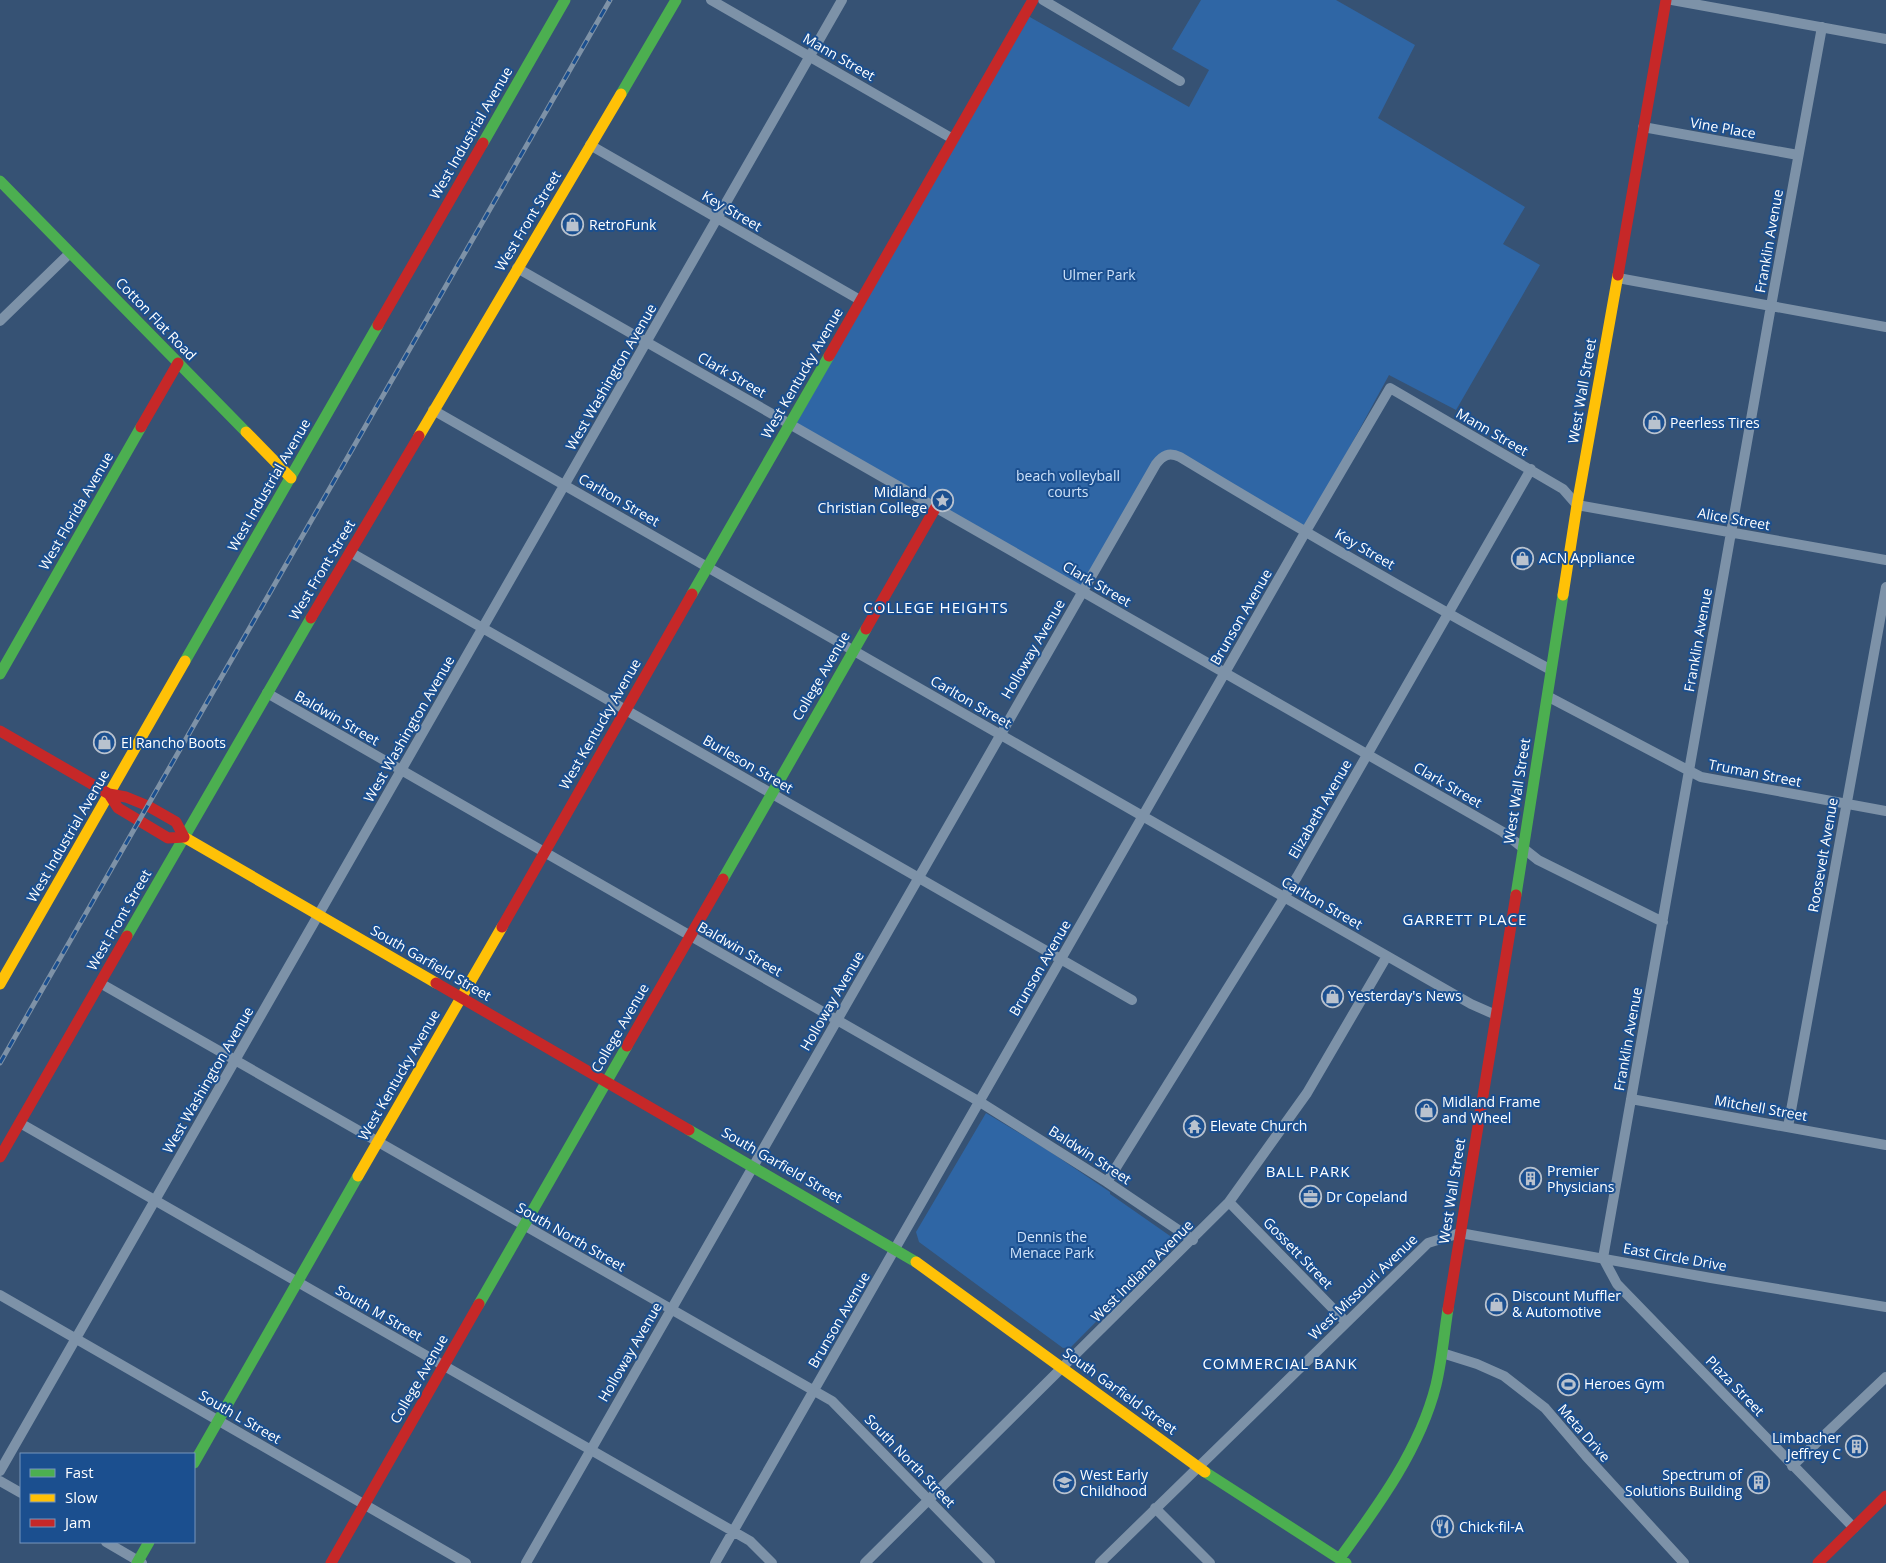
<svg xmlns="http://www.w3.org/2000/svg" width="1886" height="1563" font-family="'Open Sans',sans-serif">
	<style>
		.green { fill: #2f66a5 }
		.lines { fill: none; stroke-linecap: round; stroke-linejoin: round }
		.street { stroke: #7d92a8; stroke-width: 10 }
		.fast { stroke: #4caf50; stroke-width: 11 }
		.slow { stroke: #ffc107; stroke-width: 11 }
		.jam { stroke: #c62828; stroke-width: 11 }
		.rail-casing { stroke: #7e92a7; stroke-width: 5 }
		.rail { stroke: #1b4f8f; stroke-width: 3; stroke-dasharray: 9; stroke-linecap: butt }
		.labels { text-anchor: middle; stroke-width: 4; stroke-linejoin: round; paint-order: stroke }
		.street-label { font-size: 14px; fill: #fff; stroke: #1b4f8f }
		.poi-label { font-size: 14px; fill: #fff; stroke: #1b4f8f; text-anchor: start }
		.park-label { font-size: 14px; fill: #cfe3fa; stroke: #1b4f8f }
		.neighbourhood-label { font-size: 15px; letter-spacing: 1px; fill: #fff; stroke: #1b4f8f }
	</style>
	<rect width="100%" height="100%" fill="#365274"/>
	<path class="green" d="M 1201,0 L 1336,0 L 1415,45 L 1378,118 L 1525,207 L 1503,244 L 1540,265 L 1456,410 L 1389,375 L 1308,524 L 1304,528 L 1167,452 L 1082,588 L 793,424 L 1028,16 L 1189,107 L 1209,70 L 1172,49 Z
		M 986,1113 L 1049,1151 L 1110,1192 L 1110,1194 L 1173,1238 L 1175,1242 L 1071,1347 L 1063,1348 L 919,1242 L 916,1232 Z"/>
	<g class="lines">
		<path class="street" d="M 711,0 L 953,139
			M 1043,0 L 1180,81
			M 1672,0 L 1886,39
			M 1822,27 L 1771,306 L 1603,1258 L 1617,1284 L 1854,1528
			M 1643,127 L 1798,155
			M 590,145 L 860,300
			M 517,268 L 1503,832 L 1538,860 L 1663,922
			M 1618,278 L 1886,327
			M 0,321 L 70,253
			M 433,410 L 1471,1004 L 1496,1015
			M 350,552 L 1132,1000
			M 267,693 L 980,1102 L 1107,1182 L 1193,1240
			M 1547,696 L 1701,777 L 1886,811
			M 100,983 L 832,1401 L 990,1563
			M 1631,1099 L 1886,1145
			M 20,1123 L 750,1541 L 772,1563
			M 1788,1127 L 1886,587
			M 1107,1182 L 1297,877 L 1531,469
			M 1229,1202 L 1346,1322
			M 0,1295 L 466,1563
			M 1442,1353 L 1477,1364 L 1504,1376 L 1545,1408 L 1586,1456 L 1684,1563
			M 1792,1466 L 1886,1377
			M 0,1471 L 842,0
			M 0,1481 L 21,1493
			M 1155,1508 L 1210,1563
			M 106,1542 L 142,1563
			M 526,1563 L 1083,591 L 1156,464 C 1163,455 1169,452 1180,457 C 1302,531 1426,602 1551,670
			M 715,1563 L 1306,531 L 1390,388 L 1563,489 L 1577,505 L 1886,560
			M 865,1563 L 1229,1202 L 1307,1093 L 1387,956
			M 1100,1563 L 1428,1243 L 1460,1233 L 1711,1278 L 1886,1307"/>
		<path class="fast" d="M 621,94 L 676,0
			M 483,143 L 565,0
			M 0,181 L 246,432
			M 692,594 L 829,356
			M 185,661 L 378,325
			M 0,674 L 141,427
			M 723,879 L 866,629
			M 1516,895 L 1563,595
			M 127,936 L 311,618
			M 689,1130 L 916,1262
			M 479,1304 L 627,1046
			M 194,1463 L 358,1176
			M 1205,1472 L 1346,1563
			M 1340,1558 C 1378,1506 1420,1449 1436,1385 C 1442,1360 1444,1334 1448,1309
			M 137,1563 L 149,1542"/>
		<path class="slow" d="M 246,432 L 291,478
			M 419,436 L 621,94
			M 1563,595 L 1577,505 L 1618,275
			M 184,837 L 436,983
			M 0,984 L 185,661
			M 358,1176 L 502,927
			M 916,1262 L 1205,1472"/>
		<path class="jam" d="M 1618,275 L 1666,0
			M 378,325 L 483,143
			M 829,356 L 1033,0
			M 141,427 L 178,363
			M 311,618 L 419,436
			M 866,629 L 936,507
			M 0,731 L 109,794 L 126,797 L 148,806 L 176,822 L 184,837 L 168,838 L 118,808 L 109,794
			M 502,927 L 692,594
			M 436,983 L 689,1130
			M 627,1046 L 723,879
			M 0,1157 L 127,936
			M 1448,1309 L 1516,895
			M 331,1563 L 479,1304
			M 1818,1563 L 1886,1496"/>
		<defs>
			<path id="rail" d="M 0,1063 L 610,0"/>
		</defs>
		<use href="#rail" class="rail-casing"/>
		<use href="#rail" class="rail"/>
	</g>
	<defs>
		<symbol id="shop-ring" viewBox="-11 -11 22 22"><circle r="9.5" fill="#1b4f8f" stroke="#b9c2ce" stroke-width="1.5"/><path d="M-5-2.5h2.3a2.7 3.5 0 0 1 5.4 0H5L5.5 6h-11ZM-1.5-2.5h3a1.5 2.3 0 0 0-3 0Z" fill="#b9c2ce"/></symbol>
		<symbol id="sight-ring" viewBox="-11 -11 22 22"><circle r="9.5" fill="#1b4f8f" stroke="#b9c2ce" stroke-width="1.5"/><path d="M0-6L1.8-2.2L6-1.7L2.9 1.2L3.7 5.4L0 3.3L-3.7 5.4L-2.9 1.2L-6-1.7L-1.8-2.2Z" fill="#b9c2ce"/></symbol>
		<symbol id="temple-ring" viewBox="-11 -11 22 22"><circle r="9.5" fill="#1b4f8f" stroke="#b9c2ce" stroke-width="1.5"/><path d="M0-6L5-2H3V0L6.5 2.5H4V6H1.5V3h-3V6H-4V2.5H-6.5L-3 0V-2H-5Z" fill="#b9c2ce"/></symbol>
		<symbol id="building-ring" viewBox="-11 -11 22 22"><circle r="9.5" fill="#1b4f8f" stroke="#b9c2ce" stroke-width="1.5"/><path d="M-4-6H4V6H1V3H-1V6H-4ZM-2.5-4.3h1.7v1.8h-1.7ZM.8-4.3h1.7v1.8H.8ZM-2.5-1h1.7V.8h-1.7ZM.8-1h1.7V.8H.8Z" fill="#b9c2ce"/></symbol>
		<symbol id="office-ring" viewBox="-11 -11 22 22"><circle r="9.5" fill="#1b4f8f" stroke="#b9c2ce" stroke-width="1.5"/><path d="M-6-3h4V-5.5h4V-3h4V5H-6ZM-1-4.5V-3h2v-1.5ZM-6 0V1H6V0Z" fill="#b9c2ce"/></symbol>
		<symbol id="stadium-ring" viewBox="-11 -11 22 22"><circle r="9.5" fill="#1b4f8f" stroke="#b9c2ce" stroke-width="1.5"/><path d="M0-5a6.5 5 0 1 0 0 10a6.5 5 0 1 0 0-10ZM-3.5-1.8h7v3.6h-7Z" fill="#b9c2ce"/></symbol>
		<symbol id="school-ring" viewBox="-11 -11 22 22"><circle r="9.5" fill="#1b4f8f" stroke="#b9c2ce" stroke-width="1.5"/><path d="M0-5L7-2L0 1L-7-2ZM-4 1L0 2.5L4 1V4Q0 6-4 4Z" fill="#b9c2ce"/></symbol>
		<symbol id="restaurant-ring" viewBox="-11 -11 22 22"><circle r="9.5" fill="#1b4f8f" stroke="#b9c2ce" stroke-width="1.5"/><path d="M-5-6h1v4h1v-4h1v4h1v-4h1v5L-1.5 .5V6h-2V.5L-5-1ZM5-6V6H3V1.5H1.5Q1.5-4 5-6Z" fill="#b9c2ce"/></symbol>
	</defs>
	<g fill-rule="evenodd">
		<use href="#shop-ring" x="560" y="212" width="25" height="25"/>
		<use href="#shop-ring" x="1642" y="410" width="25" height="25"/>
		<use href="#sight-ring" x="930" y="488" width="25" height="25"/>
		<use href="#shop-ring" x="1510" y="546" width="25" height="25"/>
		<use href="#shop-ring" x="92" y="730" width="25" height="25"/>
		<use href="#shop-ring" x="1320" y="984" width="25" height="25"/>
		<use href="#shop-ring" x="1414" y="1098" width="25" height="25"/>
		<use href="#temple-ring" x="1182" y="1114" width="25" height="25"/>
		<use href="#building-ring" x="1518" y="1166" width="25" height="25"/>
		<use href="#office-ring" x="1298" y="1184" width="25" height="25"/>
		<use href="#shop-ring" x="1484" y="1292" width="25" height="25"/>
		<use href="#stadium-ring" x="1556" y="1372" width="25" height="25"/>
		<use href="#building-ring" x="1844" y="1434" width="25" height="25"/>
		<use href="#school-ring" x="1052" y="1470" width="25" height="25"/>
		<use href="#building-ring" x="1746" y="1470" width="25" height="25"/>
		<use href="#restaurant-ring" x="1430" y="1514" width="25" height="25"/>
	</g>
	<g class="labels">
		<g class="street-label">
			<text transform="translate(839 57) rotate(30)" y="5">Mann Street</text>
			<text transform="translate(1723 128) rotate(10)" y="5">Vine Place</text>
			<text transform="translate(471 133) rotate(-60)" y="5">West Industrial Avenue</text>
			<text transform="translate(732 211) rotate(30)" y="5">Key Street</text>
			<text transform="translate(528 221) rotate(-59)" y="5">West Front Street</text>
			<text transform="translate(1769 241) rotate(-80)" y="5">Franklin Avenue</text>
			<text transform="translate(156 319) rotate(46)" y="5">Cotton Flat Road</text>
			<text transform="translate(802 373) rotate(-60)" y="5">West Kentucky Avenue</text>
			<text transform="translate(732 375) rotate(30)" y="5">Clark Street</text>
			<text transform="translate(611 377) rotate(-60)" y="5">West Washington Avenue</text>
			<text transform="translate(1582 391) rotate(-80)" y="5">West Wall Street</text>
			<text transform="translate(1492 432) rotate(30)" y="5">Mann Street</text>
			<text transform="translate(269 485) rotate(-60)" y="5">West Industrial Avenue</text>
			<text transform="translate(619 500) rotate(30)" y="5">Carlton Street</text>
			<text transform="translate(76 511) rotate(-60)" y="5">West Florida Avenue</text>
			<text transform="translate(1734 519) rotate(10)" y="5">Alice Street</text>
			<text transform="translate(1365 549) rotate(30)" y="5">Key Street</text>
			<text transform="translate(322 570) rotate(-59)" y="5">West Front Street</text>
			<text transform="translate(1097 584) rotate(30)" y="5">Clark Street</text>
			<text transform="translate(1241 617) rotate(-60)" y="5">Brunson Avenue</text>
			<text transform="translate(1698 640) rotate(-80)" y="5">Franklin Avenue</text>
			<text transform="translate(1033 649) rotate(-60)" y="5">Holloway Avenue</text>
			<text transform="translate(821 676) rotate(-60)" y="5">College Avenue</text>
			<text transform="translate(971 702) rotate(30)" y="5">Carlton Street</text>
			<text transform="translate(337 718) rotate(30)" y="5">Baldwin Street</text>
			<text transform="translate(600 724) rotate(-60)" y="5">West Kentucky Avenue</text>
			<text transform="translate(409 729) rotate(-60)" y="5">West Washington Avenue</text>
			<text transform="translate(748 764) rotate(30)" y="5">Burleson Street</text>
			<text transform="translate(1755 773) rotate(11)" y="5">Truman Street</text>
			<text transform="translate(1448 785) rotate(30)" y="5">Clark Street</text>
			<text transform="translate(1517 791) rotate(-81)" y="5">West Wall Street</text>
			<text transform="translate(1320 809) rotate(-60)" y="5">Elizabeth Avenue</text>
			<text transform="translate(68 836) rotate(-60)" y="5">West Industrial Avenue</text>
			<text transform="translate(1823 855) rotate(-80)" y="5">Roosevelt Avenue</text>
			<text transform="translate(1322 903) rotate(30)" y="5">Carlton Street</text>
			<text transform="translate(119 920) rotate(-60)" y="5">West Front Street</text>
			<text transform="translate(740 949) rotate(30)" y="5">Baldwin Street</text>
			<text transform="translate(431 963) rotate(30)" y="5">South Garfield Street</text>
			<text transform="translate(1040 968) rotate(-60)" y="5">Brunson Avenue</text>
			<text transform="translate(832 1001) rotate(-60)" y="5">Holloway Avenue</text>
			<text transform="translate(620 1028) rotate(-60)" y="5">College Avenue</text>
			<text transform="translate(1628 1039) rotate(-80)" y="5">Franklin Avenue</text>
			<text transform="translate(399 1075) rotate(-60)" y="5">West Kentucky Avenue</text>
			<text transform="translate(208 1080) rotate(-60)" y="5">West Washington Avenue</text>
			<text transform="translate(1761 1108) rotate(10)" y="5">Mitchell Street</text>
			<text transform="translate(1090 1155) rotate(33)" y="5">Baldwin Street</text>
			<text transform="translate(782 1165) rotate(30)" y="5">South Garfield Street</text>
			<text transform="translate(1452 1191) rotate(-81)" y="5">West Wall Street</text>
			<text transform="translate(571 1237) rotate(30)" y="5">South North Street</text>
			<text transform="translate(1298 1253) rotate(46)" y="5">Gossett Street</text>
			<text transform="translate(1675 1257) rotate(10)" y="5">East Circle Drive</text>
			<text transform="translate(1142 1271) rotate(-45)" y="5">West Indiana Avenue</text>
			<text transform="translate(1363 1287) rotate(-44)" y="5">West Missouri Avenue</text>
			<text transform="translate(379 1313) rotate(30)" y="5">South M Street</text>
			<text transform="translate(839 1320) rotate(-60)" y="5">Brunson Avenue</text>
			<text transform="translate(630 1352) rotate(-60)" y="5">Holloway Avenue</text>
			<text transform="translate(419 1379) rotate(-60)" y="5">College Avenue</text>
			<text transform="translate(1735 1386) rotate(46)" y="5">Plaza Street</text>
			<text transform="translate(1120 1391) rotate(36)" y="5">South Garfield Street</text>
			<text transform="translate(240 1417) rotate(30)" y="5">South L Street</text>
			<text transform="translate(1584 1433) rotate(49)" y="5">Meta Drive</text>
			<text transform="translate(910 1461) rotate(46)" y="5">South North Street</text>
		</g>
		<g class="poi-label">
			<text x="589" y="230">RetroFunk</text>
			<text x="1670" y="428">Peerless Tires</text>
			<text x="927" y="497" text-anchor="end">Midland<tspan x="927" dy="16">Christian College</tspan></text>
			<text x="1539" y="563">ACN Appliance</text>
			<text x="121" y="748">El Rancho Boots</text>
			<text x="1348" y="1001">Yesterday's News</text>
			<text x="1442" y="1107">Midland Frame<tspan x="1442" dy="16">and Wheel</tspan></text>
			<text x="1210" y="1131">Elevate Church</text>
			<text x="1547" y="1176">Premier<tspan x="1547" dy="16">Physicians</tspan></text>
			<text x="1326" y="1202">Dr Copeland</text>
			<text x="1512" y="1301">Discount Muffler<tspan x="1512" dy="16">&amp; Automotive</tspan></text>
			<text x="1584" y="1389">Heroes Gym</text>
			<text x="1841" y="1443" text-anchor="end">Limbacher<tspan x="1841" dy="16">Jeffrey C</tspan></text>
			<text x="1080" y="1480">West Early<tspan x="1080" dy="16">Childhood</tspan></text>
			<text x="1742" y="1480" text-anchor="end">Spectrum of<tspan x="1742" dy="16">Solutions Building</tspan></text>
			<text x="1459" y="1532">Chick-fil-A</text>
		</g>
		<g class="park-label">
			<text x="1099" y="280">Ulmer Park</text>
			<text x="1068" y="481">beach volleyball<tspan x="1068" dy="16">courts</tspan></text>
			<text x="1052" y="1242">Dennis the<tspan x="1052" dy="16">Menace Park</tspan></text>
		</g>
		<g class="neighbourhood-label">
			<text x="936" y="613">COLLEGE HEIGHTS</text>
			<text x="1465" y="925">GARRETT PLACE</text>
			<text x="1308" y="1177">BALL PARK</text>
			<text x="1280" y="1369">COMMERCIAL BANK</text>
		</g>
	</g>
	<rect x="20" y="1453" width="175" height="90" fill="#1b4f8f" stroke="#7695bc"/>
	<rect x="30" y="1469" width="25" height="8" fill="#4caf50" stroke="#7695bc"/>
	<text x="65" y="1478" font-size="15" fill="#ffffff">Fast</text>
	<rect x="30" y="1494" width="25" height="8" fill="#ffc107" stroke="#7695bc"/>
	<text x="65" y="1503" font-size="15" fill="#ffffff">Slow</text>
	<rect x="30" y="1519" width="25" height="8" fill="#c62828" stroke="#7695bc"/>
	<text x="65" y="1528" font-size="15" fill="#ffffff">Jam</text>
</svg>
